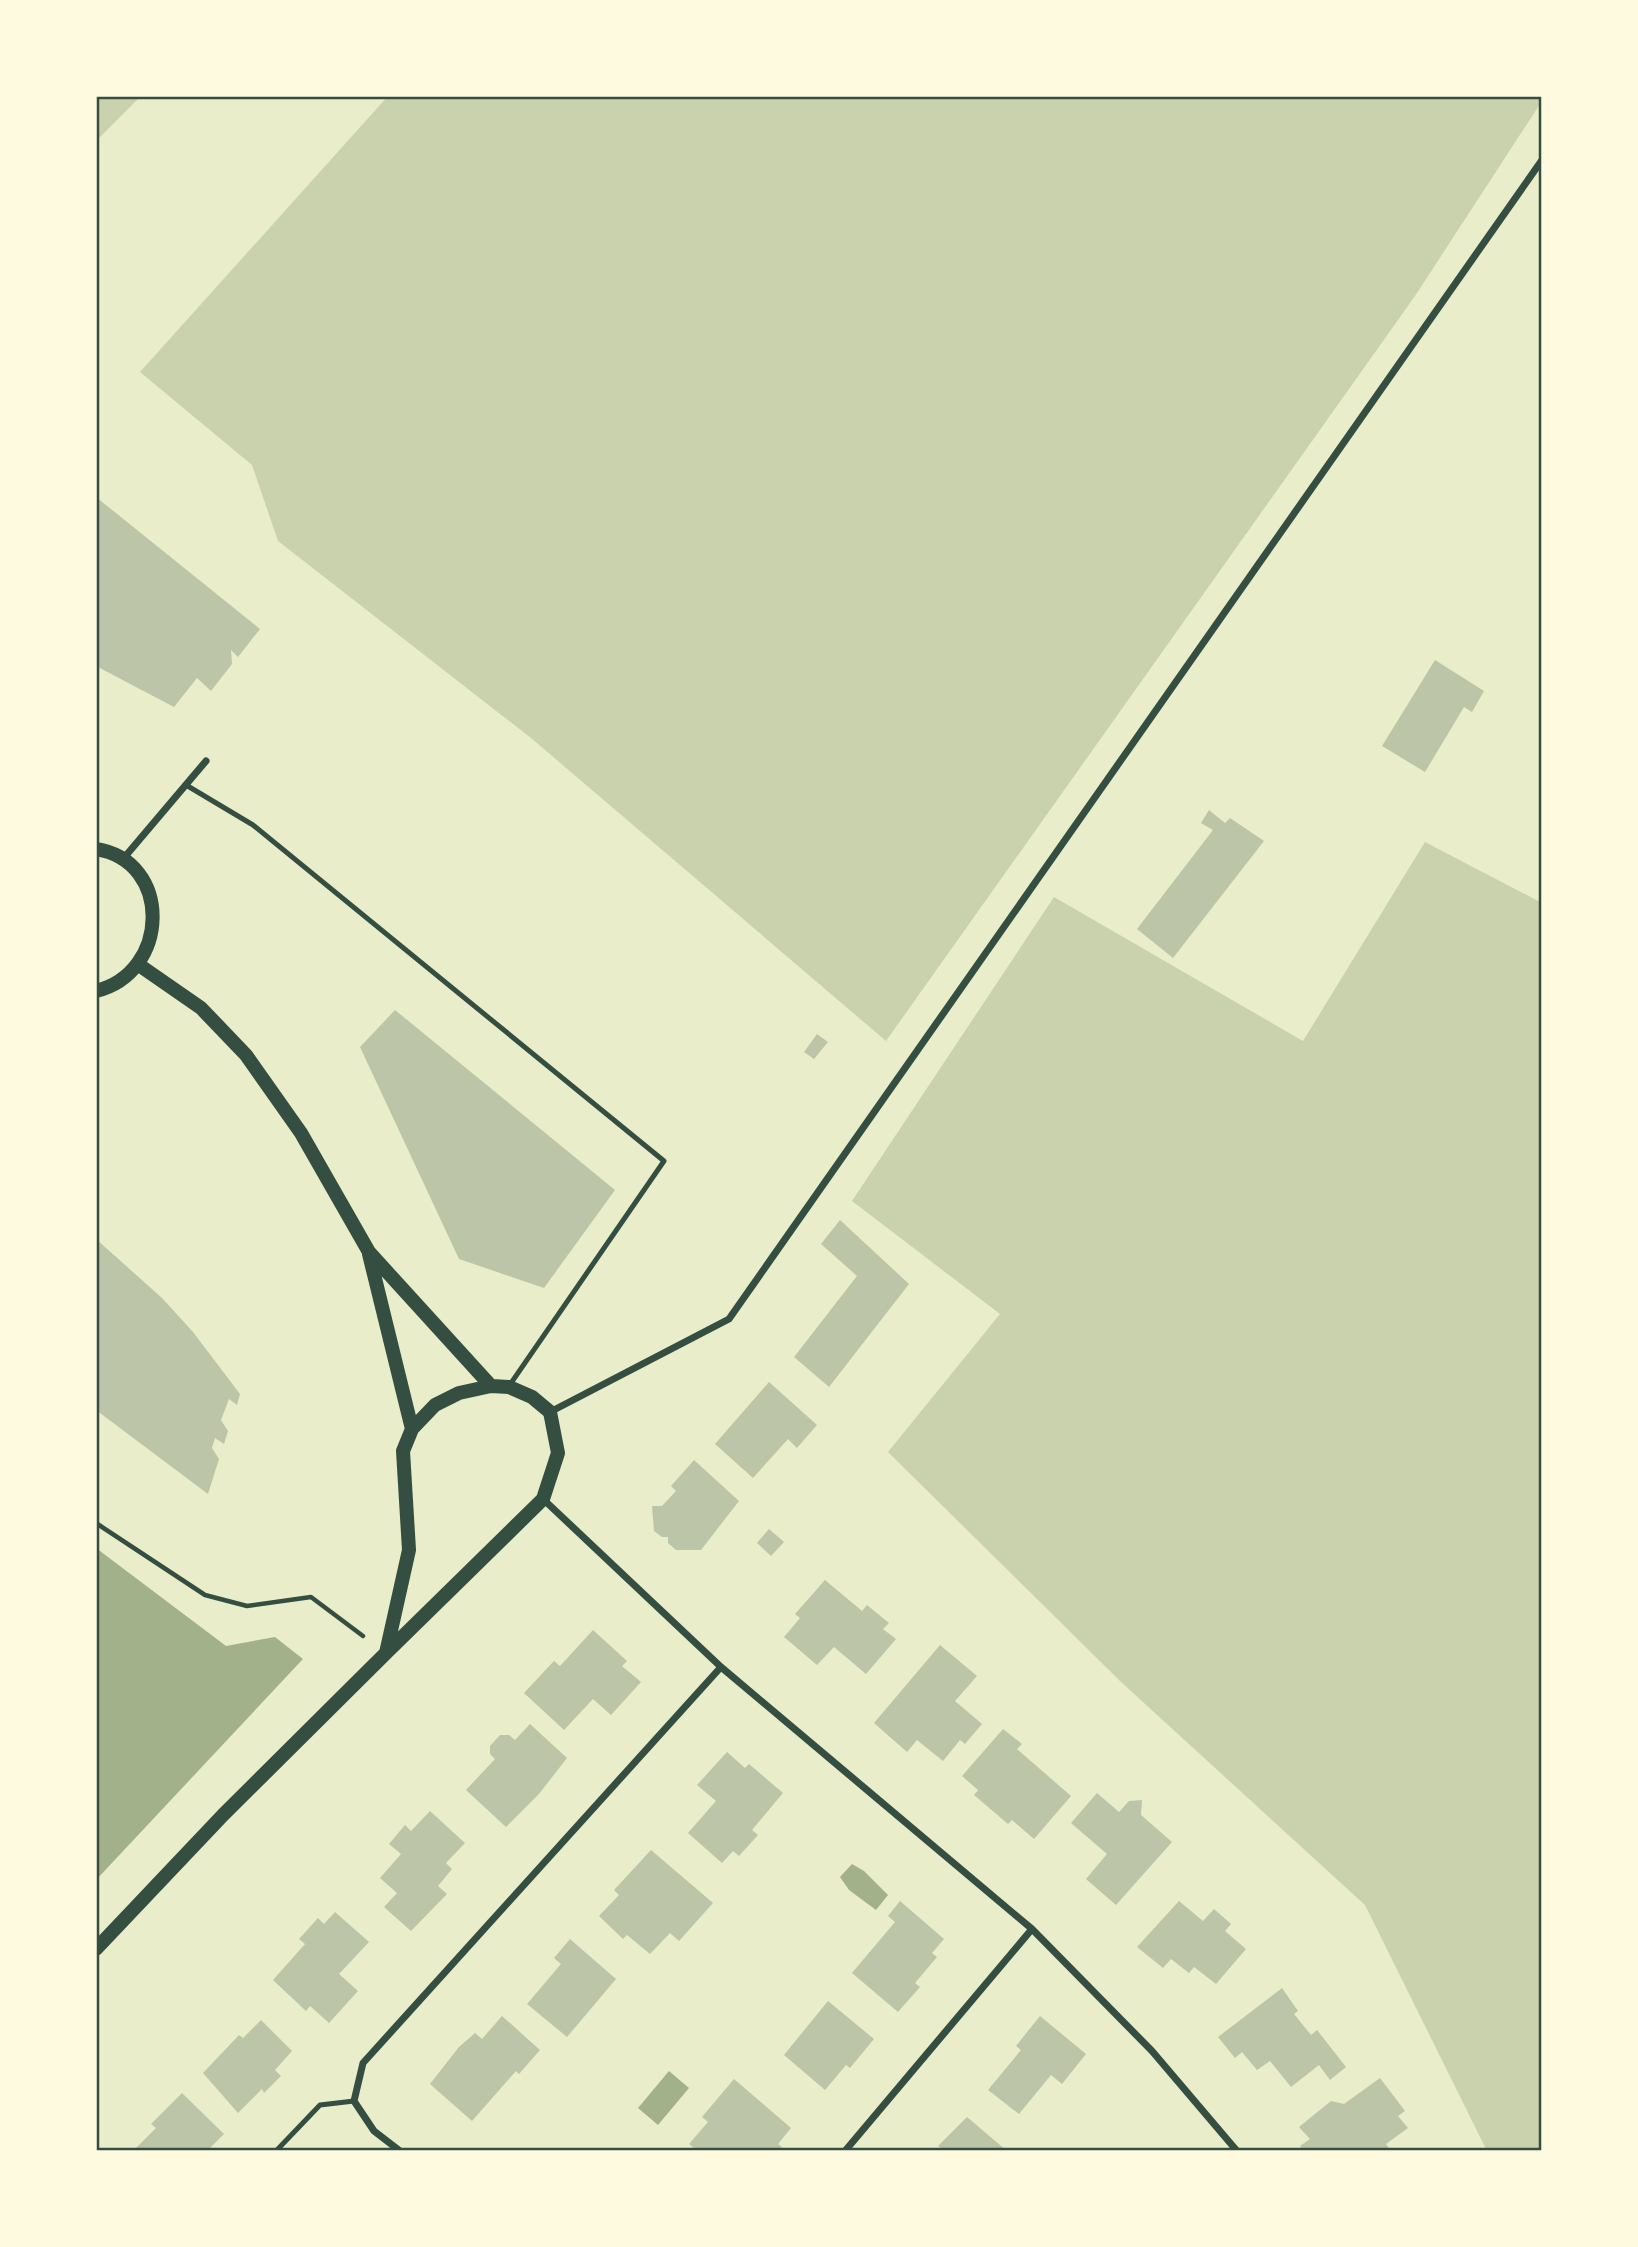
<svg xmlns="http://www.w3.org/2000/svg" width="1638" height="2247" font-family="'IBM Plex Sans',sans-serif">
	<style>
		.green { fill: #cad2ad }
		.water { fill: #a3b18a }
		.building { fill: #bcc5a7 }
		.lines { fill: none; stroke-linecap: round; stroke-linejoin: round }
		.path { stroke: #344e41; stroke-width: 4.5 }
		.service { stroke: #344e41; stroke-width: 5 }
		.minor { stroke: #344e41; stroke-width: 7 }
		.secondary { stroke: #344e41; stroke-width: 14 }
		.neatline { fill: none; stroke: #344e41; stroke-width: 2.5 }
	</style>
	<rect width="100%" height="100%" fill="#e9edc9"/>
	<path class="green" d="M 96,96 L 141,96 L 96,141 Z
		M 388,96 L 1542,96 L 1542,101 L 1415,296 L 886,1041 L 531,738 L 278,541 L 252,465 L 140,372 Z
		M 1425,842 L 1542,903 L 1541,2151 L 1487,2151 L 1365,1905 L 1121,1682 L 888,1452 L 1000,1314 L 852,1201 L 1054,897 L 1303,1041 Z"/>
	<path class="water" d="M 96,1548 L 226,1646 L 275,1637 L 303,1659 L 96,1880 Z
		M 852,1864 L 864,1871 L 888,1895 L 876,1910 L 849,1890 L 840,1877 Z
		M 669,2071 L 689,2088 L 658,2125 L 638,2108 Z"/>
	<path class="building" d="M 96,497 L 260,629 L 238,657 L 231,650 L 232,664 L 211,691 L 197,678 L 174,707 L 96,666 Z
		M 1435,660 L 1484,691 L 1472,712 L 1464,707 L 1425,772 L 1382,746 Z
		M 1209,810 L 1225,823 L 1230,818 L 1264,841 L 1173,958 L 1137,929 L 1213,830 L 1201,823 Z
		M 395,1010 L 615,1190 L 544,1288 L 459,1259 L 360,1047 Z
		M 817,1034 L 828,1042 L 814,1059 L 804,1052 Z
		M 840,1220 L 909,1284 L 829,1387 L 794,1357 L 857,1276 L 821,1244 Z
		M 96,1239 L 162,1298 L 193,1332 L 240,1394 L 237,1405 L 229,1399 L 221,1420 L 228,1431 L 224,1444 L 215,1438 L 212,1448 L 219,1459 L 208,1494 L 96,1410 Z
		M 769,1382 L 817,1425 L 797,1448 L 788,1439 L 753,1478 L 715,1444 Z
		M 694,1460 L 739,1501 L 701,1550 L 676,1550 L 668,1543 L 668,1537 L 662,1537 L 654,1531 L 652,1506 L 662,1506 L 676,1491 L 671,1486 Z
		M 769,1529 L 784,1542 L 771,1556 L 757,1543 Z
		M 825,1580 L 862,1611 L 867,1605 L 889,1623 L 883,1629 L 896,1639 L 866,1674 L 834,1647 L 817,1665 L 784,1637 L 800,1618 L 795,1614 Z
		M 593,1630 L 627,1661 L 622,1666 L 641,1682 L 611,1715 L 593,1699 L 564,1730 L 524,1693 L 554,1661 L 560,1666 Z
		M 940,1645 L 977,1676 L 955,1701 L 982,1724 L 965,1744 L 960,1740 L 943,1761 L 917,1740 L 907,1752 L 874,1723 Z
		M 530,1724 L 567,1758 L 539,1794 L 506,1827 L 466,1790 L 495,1759 L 490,1754 L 490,1746 L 500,1735 L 509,1735 L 515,1740 Z
		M 1003,1729 L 1022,1744 L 1017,1749 L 1071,1796 L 1034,1839 L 1012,1820 L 1008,1824 L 974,1795 L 978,1790 L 962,1776 Z
		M 727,1752 L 745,1768 L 749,1764 L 783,1793 L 752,1830 L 758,1835 L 739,1856 L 733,1851 L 722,1863 L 688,1833 L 716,1801 L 697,1785 Z
		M 1097,1793 L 1119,1812 L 1129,1801 L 1142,1800 L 1141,1815 L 1172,1842 L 1116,1905 L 1086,1879 L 1107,1854 L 1071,1823 Z
		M 430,1811 L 465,1843 L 446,1863 L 452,1869 L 438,1886 L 447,1894 L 411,1931 L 384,1907 L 397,1893 L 380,1878 L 401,1854 L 389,1844 L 405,1825 L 411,1831 Z
		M 651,1850 L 713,1903 L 679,1941 L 670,1933 L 650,1954 L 627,1935 L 623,1939 L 599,1916 L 619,1895 L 614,1890 Z
		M 900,1901 L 944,1939 L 932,1953 L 937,1957 L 915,1983 L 920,1987 L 898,2012 L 852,1973 L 895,1922 L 888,1916 Z
		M 1179,1901 L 1203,1921 L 1214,1909 L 1231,1924 L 1225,1931 L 1246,1949 L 1216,1984 L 1194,1967 L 1189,1973 L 1171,1959 L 1163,1968 L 1137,1947 Z
		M 335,1912 L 369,1942 L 339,1974 L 358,1991 L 329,2023 L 310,2006 L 306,2011 L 273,1980 L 305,1944 L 299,1939 L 318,1918 L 324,1924 Z
		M 570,1939 L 616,1979 L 567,2037 L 527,2004 L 561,1964 L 554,1958 Z
		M 1282,1988 L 1298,2011 L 1294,2014 L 1311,2035 L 1317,2030 L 1346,2067 L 1330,2080 L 1319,2065 L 1291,2087 L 1270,2061 L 1257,2070 L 1242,2052 L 1235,2058 L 1218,2037 Z
		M 828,2001 L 874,2039 L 850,2068 L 846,2065 L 825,2090 L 784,2055 Z
		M 502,2016 L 540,2050 L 519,2074 L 516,2071 L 472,2121 L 430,2084 L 459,2047 L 475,2033 L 482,2039 Z
		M 1040,2016 L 1086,2054 L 1062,2084 L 1051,2075 L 1019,2114 L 988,2090 L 1021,2050 L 1016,2046 Z
		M 261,2020 L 292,2051 L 275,2070 L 281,2076 L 264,2093 L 262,2089 L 238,2113 L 203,2073 L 239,2035 L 243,2038 Z
		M 1380,2078 L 1405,2111 L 1398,2116 L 1408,2128 L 1386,2144 L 1391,2151 L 1304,2151 L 1300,2146 L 1310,2139 L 1299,2127 L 1331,2101 L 1344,2104 Z
		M 734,2079 L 791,2128 L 778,2144 L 782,2147 L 778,2151 L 698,2151 L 689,2144 L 708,2122 L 702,2117 Z
		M 182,2093 L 224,2134 L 207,2151 L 133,2151 L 156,2128 L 151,2124 Z
		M 967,2117 L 1007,2151 L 939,2151 L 941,2148 L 938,2146 Z"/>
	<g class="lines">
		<path class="path" d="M 96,1523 L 205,1595 L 247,1606 L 311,1597 L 363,1636"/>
		<path class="service" d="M 186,785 L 253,825 L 664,1161 L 509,1386
			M 276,2151 L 320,2105 L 354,2101"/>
		<path class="minor" d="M 123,859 L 206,761
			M 550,1412 L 729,1319 L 1542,160
			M 543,1499 L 721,1667 L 1032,1929 L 1152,2051 L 1237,2151
			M 400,2151 L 374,2131 L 354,2101 L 363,2063 L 721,1667
			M 845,2151 L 1032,1929"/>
		<path class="secondary" d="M 96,849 C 173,861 170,973 96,991
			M 139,965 L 201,1008 L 246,1055 L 301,1133 L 369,1252 L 491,1386
			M 369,1254 L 412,1429
			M 491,1386 L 509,1387 L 532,1397 L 550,1412 L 558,1453 L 543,1499 L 386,1653 L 409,1550 L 403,1451 L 412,1429 L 435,1405 L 459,1393 Z
			M 96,1949 L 223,1815 L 386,1653"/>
	</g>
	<rect width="1638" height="2247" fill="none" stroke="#fefae0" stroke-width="196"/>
	<rect x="98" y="98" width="1442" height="2051" class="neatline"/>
</svg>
